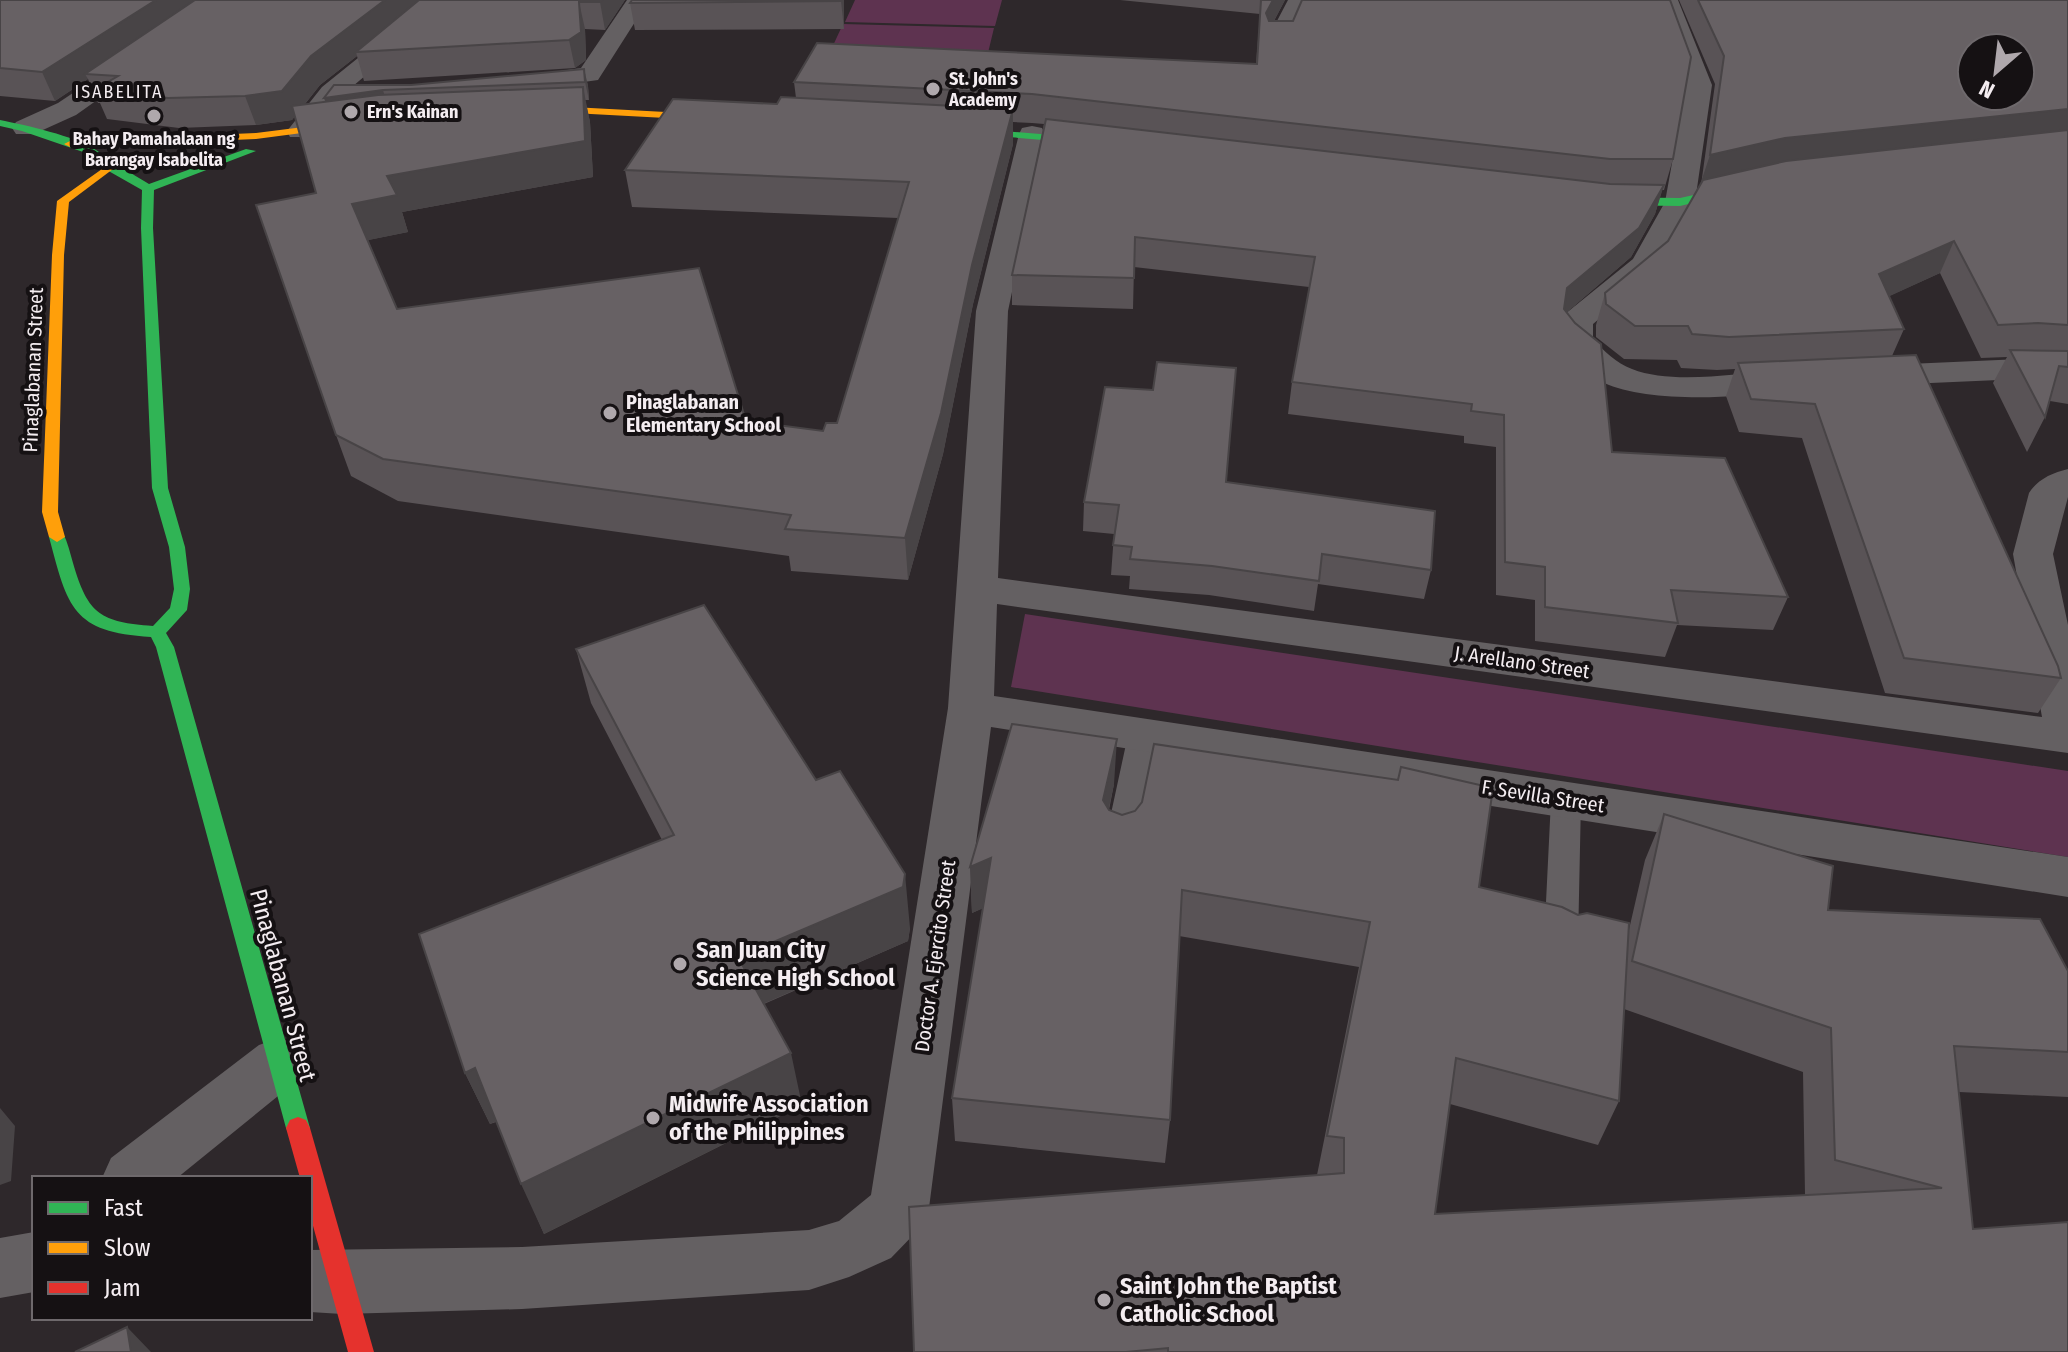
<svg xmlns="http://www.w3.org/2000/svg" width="2068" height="1352" font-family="'Fira Sans Condensed',sans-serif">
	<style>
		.green { fill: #5e3350 }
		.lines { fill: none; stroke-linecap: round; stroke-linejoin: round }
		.lane { fill: #646062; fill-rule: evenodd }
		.street { fill: #646062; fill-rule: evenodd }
		.fast { fill: #30b455; fill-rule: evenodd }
		.slow { fill: #ff9f0a; fill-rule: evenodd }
		.jam { fill: #e5322d; fill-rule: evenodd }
		.wall { fill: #595356; fill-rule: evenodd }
		.shaded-wall { fill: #484446 }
		.building { fill: #676164; stroke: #484446; stroke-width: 2; fill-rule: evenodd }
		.poi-dot { fill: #afa8ac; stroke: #151113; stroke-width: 3 }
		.labels { text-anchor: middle; stroke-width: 8; stroke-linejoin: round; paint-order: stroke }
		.far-poi-label { font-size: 18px; font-weight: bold; fill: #f4edf1; stroke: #151113; text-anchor: start }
		.far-neighbourhood-label { font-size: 18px; letter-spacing: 2px; fill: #f4edf1; stroke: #151113 }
		.street-label { font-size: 20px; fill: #f4edf1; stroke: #151113 }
		.poi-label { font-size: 20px; font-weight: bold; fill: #f4edf1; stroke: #151113; text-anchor: start }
		.near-poi-label { font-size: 24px; font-weight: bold; fill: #f4edf1; stroke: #151113; text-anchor: start }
		.near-street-label { font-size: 24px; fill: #f4edf1; stroke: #151113 }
	</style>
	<rect width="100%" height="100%" fill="#2e282b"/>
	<path class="green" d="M 855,0 L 1002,0 L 995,26 L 845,22 Z
		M 843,24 L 994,28 L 987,57 L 830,52 Z
		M 1025,614 L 2068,771 L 2068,857 L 1011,687 Z"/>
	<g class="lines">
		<path class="lane" d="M 1143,725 L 1153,728 L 1158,735 L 1136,846 L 1131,854 L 1120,858 L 1109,854 L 1104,846 L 1128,735 L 1133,728 Z
			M 1566,789 L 1577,792 L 1581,800 L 1578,943 L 1573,953 L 1561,957 L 1549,953 L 1544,943 L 1551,800 L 1555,792 Z"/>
		<path class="street" d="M 212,0 L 238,0 L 76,115 L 34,134 L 16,134 L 12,128 L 16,122 L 58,103 Z
			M 430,0 L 455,0 L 340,97 L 310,137 L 290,137 L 287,131 L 322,87 Z
			M 627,0 L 649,0 L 598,80 L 527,90 L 518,87 L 514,82 L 518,77 L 581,68 Z
			M 1288,0 L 1310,0 L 1287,47 L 1269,47 L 1266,42 Z
			M 1656,0 L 1678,0 L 1712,85 L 1695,202 L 1656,271 L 1593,324 L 1593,339 C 1604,351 1616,363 1632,369 C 1675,386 1745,372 1790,369 L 1802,372 L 1807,379 L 1802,386 C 1753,399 1650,404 1604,383 C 1585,374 1571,357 1559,340 L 1561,321 L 1565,314 L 1633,259 L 1665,202 L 1686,85 Z
			M 1032,126 L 1042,128 L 1045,134 L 1008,311 L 998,578 L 2042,717 L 2013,554 L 2029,493 C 2038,479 2052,473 2068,469 L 2068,497 L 2053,554 L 2068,625 L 2068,753 L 997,604 L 994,696 L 2068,857 L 2068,897 L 991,727 L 929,1208 L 920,1228 L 891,1258 L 849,1277 L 809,1290 L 522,1309 L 342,1314 L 310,1312 L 310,1250 L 522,1247 L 809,1230 L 839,1221 L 871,1195 L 948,708 L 976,311 L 1019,134 L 1022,128 Z
			M 2021,359 L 2068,362 L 2068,382 L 2021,379 L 1863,386 L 1851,383 L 1846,376 L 1851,369 L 1863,366 Z
			M 279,1038 L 299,1045 L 307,1062 L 299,1079 L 177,1178 L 102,1178 L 111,1158 L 259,1045 Z
			M 34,1232 L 34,1292 L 0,1298 L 0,1238 Z"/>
		<path class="fast" d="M 0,120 C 25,125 75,136 96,150 C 114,162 130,173 149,184 L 246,149 L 256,151 L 154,190 L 153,228 L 168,488 L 185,547 L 190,589 L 187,610 L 166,633 L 174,647 L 310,1128 L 306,1136 L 298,1139 L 290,1136 L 286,1128 L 156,647 L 151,637 C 72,632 68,608 49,537 L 57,532 L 63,533 C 68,543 70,553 73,563 C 88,615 101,622 153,626 L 170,608 L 174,589 L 169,547 L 152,488 L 141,228 L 142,190 L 105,169 L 86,153 L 22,131 L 0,126 Z
			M 955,127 L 1101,139 L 1107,142 L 1101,145 L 951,132 L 950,130 Z
			M 1748,183 L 1752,185 L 1752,189 L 1680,206 L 1599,205 L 1593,201 L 1599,197 L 1680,198 Z"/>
		<path class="slow" d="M 572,107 L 722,115 L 727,118 L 722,121 L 572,113 L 527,114 L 522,111 L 527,108 Z
			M 359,120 L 363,121 L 363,125 L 256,139 L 70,147 L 64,144 L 70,141 L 256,133 Z
			M 109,164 L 115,167 L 113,169 L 69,202 L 64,255 L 58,512 L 65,537 L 57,542 L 49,537 L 42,512 L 52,255 L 57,201 Z"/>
		<path class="jam" d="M 298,1117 L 306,1120 L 310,1128 L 374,1352 L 348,1352 L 310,1215 L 310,1178 L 300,1178 L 286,1128 L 290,1120 Z"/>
	</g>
	<path class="wall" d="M 0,0 L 625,0 L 605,30 L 585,29 L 586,60 L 575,68 L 364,81 L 357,56 L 320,85 L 305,104 L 326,102 L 324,98 L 411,85 L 584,69 L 588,86 L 589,100 L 585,100 L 590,122 L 593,177 L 402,212 L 408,232 L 368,240 L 397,309 L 746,421 L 823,431 L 837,423 L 898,218 L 632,207 L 625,170 L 777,104 L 796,98 L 794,82 L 1256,64 L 1260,14 L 1120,0 L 1285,0 L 1274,21 L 1673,159 L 1664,190 L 1662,190 L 1655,214 L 1631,257 L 1567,312 L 1612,452 L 1788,597 L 1773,630 L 1677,625 L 1665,657 L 1535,641 L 1535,600 L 1496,595 L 1496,447 L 1464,443 L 1464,436 L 1288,414 L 1292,382 L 1309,287 L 1134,267 L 1133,309 L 1012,305 L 1012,275 L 1044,124 L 1032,123 L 1013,122 L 1013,144 L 973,304 L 943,454 L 908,580 L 791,571 L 789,556 L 398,501 L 351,476 L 336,435 L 316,193 L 295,116 L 292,120 L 256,125 L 179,128 L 107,119 L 100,103 L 98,103 L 88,79 L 55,101 L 0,96 Z
		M 632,0 L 844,0 L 844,29 L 635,30 L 630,3 Z
		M 1679,0 L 2068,0 L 2068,404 L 2050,401 L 2045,417 L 2027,452 L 1993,383 L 2007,357 L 1981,358 L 1940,273 L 1889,296 L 1904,329 L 1892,356 L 2061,678 L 2038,713 L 1885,693 L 1802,438 L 1739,432 L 1726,396 L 1735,369 L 1717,370 L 1681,368 L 1677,360 L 1624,359 L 1596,337 L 1596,325 L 1605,293 L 1668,241 L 1701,185 L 1715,84 Z
		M 1226,482 L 1431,570 L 1424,599 L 1318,584 L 1314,611 L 1209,595 L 1129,589 L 1130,576 L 1111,575 L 1114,534 L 1083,531 L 1084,502 Z
		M 576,649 L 910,928 L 908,941 L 764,1004 L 802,1105 L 544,1234 L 496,1122 L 490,1124 L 465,1073 L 662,840 L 591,703 Z
		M 1114,784 L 1109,810 L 1122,815 L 1479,887 L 1578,915 L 1628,934 L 1645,860 L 1664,814 L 1828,910 L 2068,971 L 2068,1097 L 1959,1092 L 1973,1229 L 2068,1352 L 914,1352 L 1317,1175 L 1359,967 L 1179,936 L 1170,1120 L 1165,1163 L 955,1141 L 952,1098 L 983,908 L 972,913 L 970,867 ZM 1624,1009 L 1803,1072 L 1805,1195 L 1435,1214 L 1450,1104 L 1598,1145 L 1619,1101 Z"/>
	<path class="shaded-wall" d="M 156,0 L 207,0 L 85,74 L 88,79 L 55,101 L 42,72 Z
		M 385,0 L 426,0 L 356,52 L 357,56 L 320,85 L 292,120 L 256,125 L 245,96 L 311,56 Z
		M 602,0 L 625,0 L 605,30 L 600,2 Z
		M 841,0 L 844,0 L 844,29 L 841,1 Z
		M 1273,0 L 1285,0 L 1263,41 L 1266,13 Z
		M 579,2 L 585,29 L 586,60 L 575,68 L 569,40 Z
		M 584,69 L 588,86 L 589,100 L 585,82 Z
		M 583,87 L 590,122 L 593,177 L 402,212 L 408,232 L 364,241 L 352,204 L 387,176 Z
		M 383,90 L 388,108 L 330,115 L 324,98 Z
		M 1013,109 L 1013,144 L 973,304 L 943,454 L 908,580 L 905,538 L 972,265 Z
		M 2068,109 L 2068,137 L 1700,185 L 1710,155 L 1785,138 Z
		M 1664,185 L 1655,214 L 1631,257 L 1559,319 L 1567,288 Z
		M 1954,241 L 1940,273 L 1866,307 L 1879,274 Z
		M 1117,739 L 1114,784 L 1101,845 L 1103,800 Z
		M 991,858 L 993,904 L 972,913 L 970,867 Z
		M 905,874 L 910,928 L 908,941 L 749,1010 L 738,957 Z
		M 791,1053 L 802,1105 L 544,1234 L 521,1184 Z
		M 475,1068 L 499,1120 L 490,1124 L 465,1073 Z
		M 0,1108 L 15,1126 L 11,1181 L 0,1185 Z
		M 127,1327 L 151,1352 L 131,1352 Z"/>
	<path class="building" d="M 0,0 L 156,0 L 42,72 L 0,68 Z
		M 195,0 L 385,0 L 311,56 L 282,91 L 245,96 L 168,98 L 94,90 L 118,76 L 85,74 Z
		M 419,0 L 602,0 L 600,2 L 579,2 L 581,32 L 569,40 L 356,52 Z
		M 632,0 L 841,0 L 841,1 L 630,3 Z
		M 1261,0 L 1273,0 L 1266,13 L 1269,21 L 1293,21 L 1302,0 L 1670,0 L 1691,57 L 1673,159 L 1610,159 L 1032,94 L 794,82 L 817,43 L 1257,64 Z
		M 1698,0 L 2068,0 L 2068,109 L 1785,138 L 1710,155 L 1724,56 ZM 1972,48 L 2020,48 L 2020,96 L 1972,96 Z
		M 584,69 L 585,82 L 383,90 L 324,98 L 334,85 L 411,85 Z
		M 583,87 L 585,141 L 387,176 L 397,195 L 352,204 L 397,309 L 699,268 L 746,421 L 823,431 L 826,423 L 837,423 L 909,182 L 625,170 L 673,99 L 777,104 L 781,97 L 1013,109 L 972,265 L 941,413 L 905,538 L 785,529 L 791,515 L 383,459 L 336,435 L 256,205 L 316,193 L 292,106 L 378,95 Z
		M 1046,119 L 1610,184 L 1664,185 L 1639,228 L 1567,288 L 1564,309 L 1575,323 L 1601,344 L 1612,452 L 1725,458 L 1788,597 L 1671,590 L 1678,623 L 1545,607 L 1545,567 L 1505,562 L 1504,415 L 1471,411 L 1472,404 L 1292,382 L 1315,257 L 1135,237 L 1134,278 L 1012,275 Z
		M 2068,130 L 2068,325 L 2038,323 L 1998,325 L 1954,241 L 1879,274 L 1904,329 L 1729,337 L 1692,334 L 1688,326 L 1635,326 L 1606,304 L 1605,293 L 1668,241 L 1703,180 L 1786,161 Z
		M 2010,350 L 2068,351 L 2068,367 L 2059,366 L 2045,417 Z
		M 1916,355 L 2058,666 L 2061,678 L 1904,658 L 1815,404 L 1751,399 L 1738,363 Z
		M 1157,362 L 1236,368 L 1226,482 L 1435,511 L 1431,570 L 1322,554 L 1319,581 L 1212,566 L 1130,559 L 1132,547 L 1113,545 L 1119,505 L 1084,502 L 1105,387 L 1153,390 Z
		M 704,605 L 816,780 L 840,771 L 905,874 L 903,887 L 738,957 L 791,1053 L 521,1184 L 475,1068 L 465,1073 L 419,934 L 674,835 L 576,649 Z
		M 1012,724 L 1117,739 L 1103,800 L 1109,810 L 1122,815 L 1135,811 L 1142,802 L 1154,744 L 1398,780 L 1401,767 L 1493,788 L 1479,887 L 1562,907 L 1578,915 L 1587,913 L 1629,923 L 1619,1101 L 1456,1058 L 1435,1214 L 1942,1188 L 1835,1160 L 1831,1028 L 1632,961 L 1664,814 L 1833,866 L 1828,910 L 2040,919 L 2068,971 L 2068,1052 L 1954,1046 L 1973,1229 L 2068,1222 L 2068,1352 L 1168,1352 L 1168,1348 L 1126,1352 L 914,1352 L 909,1207 L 1344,1173 L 1344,1138 L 1327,1136 L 1370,922 L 1182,890 L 1170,1120 L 952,1098 L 991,858 L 970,867 Z
		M 127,1327 L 131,1352 L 75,1352 Z"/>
	<g class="poi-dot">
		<circle cx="933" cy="89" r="8"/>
		<circle cx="351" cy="112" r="8"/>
		<circle cx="154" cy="116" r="8"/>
		<circle cx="610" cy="413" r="8"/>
		<circle cx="680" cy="964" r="8"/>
		<circle cx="653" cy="1118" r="8"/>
		<circle cx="1104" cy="1300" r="8"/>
	</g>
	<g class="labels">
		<g class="far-poi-label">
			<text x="949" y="85">St. John's<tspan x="949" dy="21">Academy</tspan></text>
			<text x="367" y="118">Ern's Kainan</text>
			<text x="154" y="145" text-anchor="middle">Bahay Pamahalaan ng<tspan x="154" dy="21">Barangay Isabelita</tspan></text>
		</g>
		<g class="far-neighbourhood-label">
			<text x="119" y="98">ISABELITA</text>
		</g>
		<g class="street-label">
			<text transform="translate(33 370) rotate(-88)" y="7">Pinaglabanan Street</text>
			<text transform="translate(1522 662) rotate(8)" y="7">J. Arellano Street</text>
			<text transform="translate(1543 796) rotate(9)" y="7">F. Sevilla Street</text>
			<text transform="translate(935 956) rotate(-82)" y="7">Doctor A. Ejercito Street</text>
		</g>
		<g class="poi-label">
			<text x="626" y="409">Pinaglabanan<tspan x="626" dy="23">Elementary School</tspan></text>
		</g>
		<g class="near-poi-label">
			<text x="696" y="958">San Juan City<tspan x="696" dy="28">Science High School</tspan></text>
			<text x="669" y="1112">Midwife Association<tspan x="669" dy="28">of the Philippines</tspan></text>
			<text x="1120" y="1294">Saint John the Baptist<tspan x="1120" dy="28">Catholic School</tspan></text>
		</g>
		<g class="near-street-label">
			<text transform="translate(283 985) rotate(75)" y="8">Pinaglabanan Street</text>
		</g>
	</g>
	<rect x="32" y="1176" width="280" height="144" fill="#151113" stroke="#6e696c" stroke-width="2"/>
	<rect x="48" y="1202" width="40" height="12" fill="#30b455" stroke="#6e696c" stroke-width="2"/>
	<text x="104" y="1216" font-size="24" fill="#f4edf1">Fast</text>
	<rect x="48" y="1242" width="40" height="12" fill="#ff9f0a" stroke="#6e696c" stroke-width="2"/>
	<text x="104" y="1256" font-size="24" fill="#f4edf1">Slow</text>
	<rect x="48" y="1282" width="40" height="12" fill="#e5322d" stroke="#6e696c" stroke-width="2"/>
	<text x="104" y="1296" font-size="24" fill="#f4edf1">Jam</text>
	<g transform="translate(1996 72) rotate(208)"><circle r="38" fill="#151113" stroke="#6e696c" stroke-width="2"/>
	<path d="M0-6L14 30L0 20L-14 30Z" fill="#afa8ac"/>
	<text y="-12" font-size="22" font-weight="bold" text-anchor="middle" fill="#f4edf1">N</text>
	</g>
</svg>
